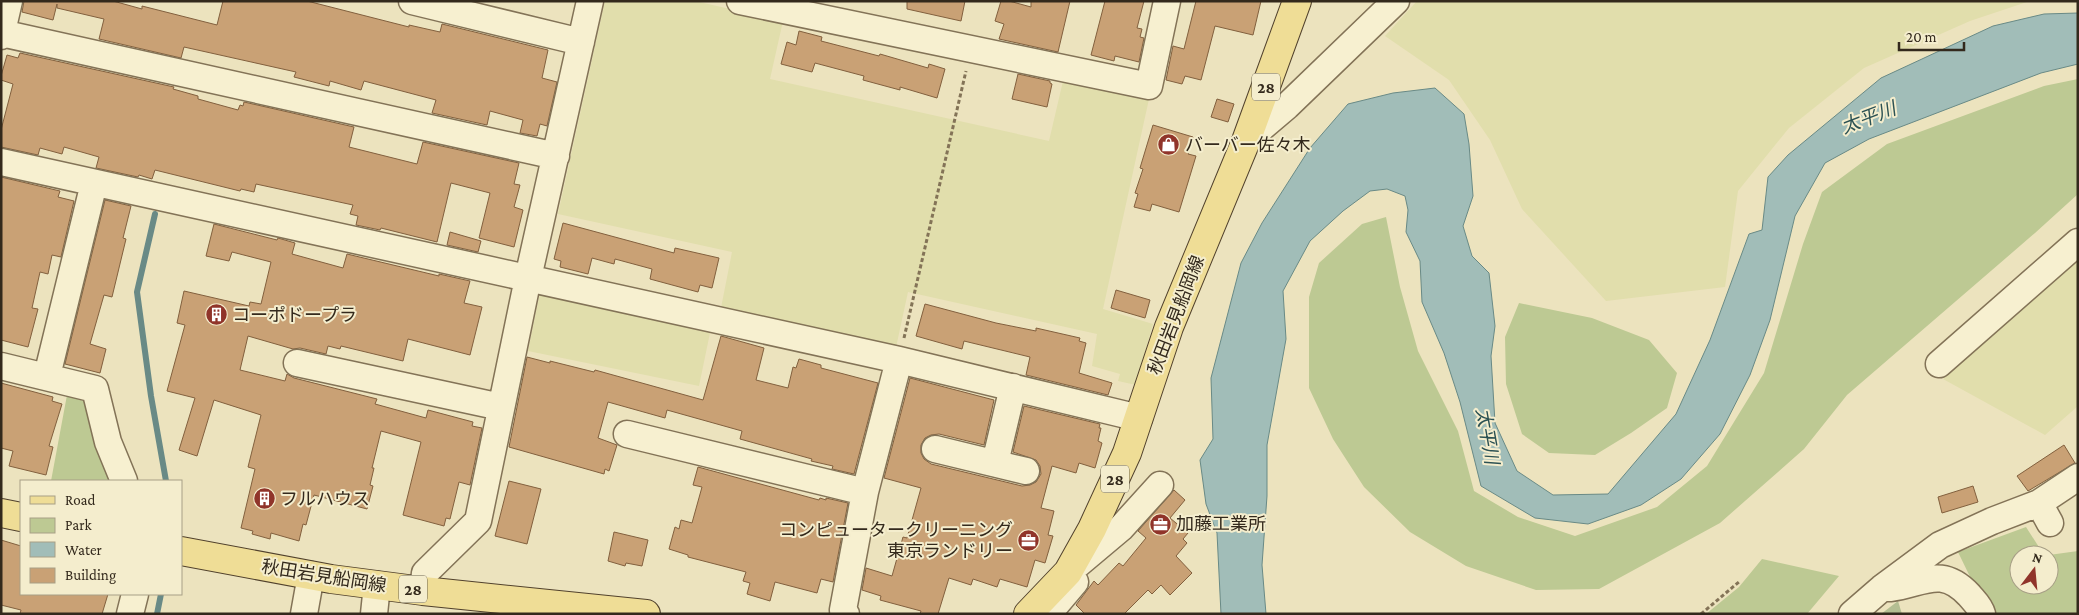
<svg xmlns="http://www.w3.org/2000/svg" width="2079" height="615" font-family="'Crimson Pro','Noto Sans JP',serif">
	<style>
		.farmland { fill: #e1deac }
		.green { fill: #bdc993 }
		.cemetery { fill: #b4be92 }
		.water { fill: #a1bdb8; stroke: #698a86 }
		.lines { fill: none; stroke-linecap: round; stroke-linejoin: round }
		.stream { stroke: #698a86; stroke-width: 6 }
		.building { fill: #c9a175; stroke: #82603e }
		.minor-casing { stroke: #837357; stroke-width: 29 }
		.major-casing { stroke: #51412c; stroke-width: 30 }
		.path { stroke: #837357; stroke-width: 3; stroke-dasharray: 4 2.5; stroke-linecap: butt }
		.minor { stroke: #f7f0d0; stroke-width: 26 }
		.major { stroke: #efdd96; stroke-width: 28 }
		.labels { text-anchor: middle; stroke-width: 4; stroke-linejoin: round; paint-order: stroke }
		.shield { fill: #f4edcd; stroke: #6d6451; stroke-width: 1 }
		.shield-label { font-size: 16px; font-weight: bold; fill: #33291c }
		.poi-label { font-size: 18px; fill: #33291c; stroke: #f4edcd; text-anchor: start }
		.street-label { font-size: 18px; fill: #33291c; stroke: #f4edcd }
		.water-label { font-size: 19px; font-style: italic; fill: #2b5153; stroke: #f4edcd }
	</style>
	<rect width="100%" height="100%" fill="#ece3be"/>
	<path class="farmland" d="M 605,1 L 695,1 L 783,21 L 770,79 L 1049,141 L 1063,81 L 1149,99 L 1103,309 L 1153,324 L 1136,385 L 1118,381 L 1120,374 L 1092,366 L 1097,334 L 908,292 L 895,352 L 720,313 L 732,252 L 558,214 Z
		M 1417,1 L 2030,1 L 1970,21 L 1864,68 L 1789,128 L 1738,191 L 1725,287 L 1606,301 L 1522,209 L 1490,140 L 1449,80 L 1385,36 Z
		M 2078,253 L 2078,406 L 2045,435 L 1943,379 Z
		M 540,293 L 711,328 L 699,386 L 528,351 Z"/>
	<path class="green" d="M 2078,79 L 2078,194 L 2035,233 L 1847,395 L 1804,449 L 1720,523 L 1599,589 L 1536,590 L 1466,566 L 1410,532 L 1364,487 L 1333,439 L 1309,388 L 1309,297 L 1319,263 L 1362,224 L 1386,217 L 1400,287 L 1418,351 L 1458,431 L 1474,491 L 1518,517 L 1575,536 L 1657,507 L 1707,466 L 1764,373 L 1803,244 L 1822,192 L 1887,144 L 2044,86 Z
		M 1519,303 L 1592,318 L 1649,340 L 1677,373 L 1667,408 L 1631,433 L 1595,455 L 1549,453 L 1522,434 L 1506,384 L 1505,337 Z
		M 67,395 L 86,402 L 113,481 L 51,481 Z
		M 2026,527 L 2044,555 L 2019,555 L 2019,585 L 2049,585 L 2049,555 L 2078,551 L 2078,614 L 1988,614 L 1958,552 Z
		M 1762,559 L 1839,576 L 1807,614 L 1706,614 L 1739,587 Z"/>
	<path class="cemetery" d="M 1898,601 L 1902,614 L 1881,614 Z"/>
	<path class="water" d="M 2078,13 L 2078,64 L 2041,73 L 1869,139 L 1825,163 L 1795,216 L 1770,320 L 1750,375 L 1720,434 L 1681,479 L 1641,505 L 1588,524 L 1535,518 L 1481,486 L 1460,402 L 1444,353 L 1422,302 L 1420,261 L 1406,232 L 1408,210 L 1405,196 L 1387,189 L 1370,191 L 1343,211 L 1310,241 L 1283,291 L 1286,339 L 1267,445 L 1267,496 L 1262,565 L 1266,614 L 1221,614 L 1217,533 L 1206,504 L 1200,460 L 1213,439 L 1211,378 L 1241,263 L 1262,223 L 1310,148 L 1348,104 L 1393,93 L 1435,88 L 1464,114 L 1469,144 L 1473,196 L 1463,226 L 1472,256 L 1489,273 L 1495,326 L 1491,356 L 1495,423 L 1517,471 L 1553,495 L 1608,494 L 1676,414 L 1710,340 L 1749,234 L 1762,230 L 1768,177 L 1788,155 L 1881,78 L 1993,26 L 2044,14 Z"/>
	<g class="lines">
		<path class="stream" d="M 155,214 L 137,292 L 151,396 L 166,481
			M 157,614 L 161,594"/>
	</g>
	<path class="building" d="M 24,1 L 113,1 L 142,9 L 142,6 L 217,25 L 223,1 L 307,1 L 409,27 L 409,25 L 440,32 L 442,24 L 548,50 L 542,78 L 557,82 L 547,126 L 540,124 L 537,136 L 520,133 L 523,120 L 490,111 L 487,125 L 432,113 L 436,100 L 364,81 L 361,90 L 330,81 L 329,86 L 294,77 L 296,72 L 184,47 L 181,58 L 99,39 L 104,19 L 57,8 L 57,4 L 53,20 L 22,12 Z
		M 907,1 L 965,1 L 961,21 L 907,9 Z
		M 1001,1 L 1009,1 L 1031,7 L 1031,1 L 1070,1 L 1058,52 L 999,39 L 1004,24 L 995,21 Z
		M 1105,1 L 1144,1 L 1137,28 L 1142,29 L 1140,37 L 1144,38 L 1139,62 L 1115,56 L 1114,61 L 1091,55 Z
		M 1196,1 L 1261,1 L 1253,35 L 1215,26 L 1201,80 L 1185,76 L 1182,84 L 1166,80 L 1173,46 L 1184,49 Z
		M 799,31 L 822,37 L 821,41 L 879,56 L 880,54 L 928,68 L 929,64 L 945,69 L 937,98 L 900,87 L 900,90 L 863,80 L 864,76 L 815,63 L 812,72 L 781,64 L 787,42 L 796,45 Z
		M 20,53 L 174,87 L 173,89 L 198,96 L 198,99 L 238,110 L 240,105 L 243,106 L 244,102 L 354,127 L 349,147 L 417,164 L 423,142 L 519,163 L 514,184 L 520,185 L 514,207 L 523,210 L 514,247 L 479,238 L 490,193 L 451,183 L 437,242 L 381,228 L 380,230 L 356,225 L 358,216 L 350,214 L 353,205 L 256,184 L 254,192 L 241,189 L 240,191 L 155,170 L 152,179 L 139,175 L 138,177 L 96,168 L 99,157 L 64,147 L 62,154 L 40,148 L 38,155 L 1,147 L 1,130 L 13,84 L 1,80 L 1,76 L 7,55 L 18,58 Z
		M 1018,74 L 1050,81 L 1050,83 L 1052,84 L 1047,107 L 1012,99 Z
		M 1217,99 L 1234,104 L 1228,122 L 1211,117 Z
		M 1153,125 L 1193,137 L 1188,154 L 1196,156 L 1179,212 L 1152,204 L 1150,211 L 1134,207 L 1138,194 L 1135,193 L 1143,169 L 1140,168 Z
		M 1,177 L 60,191 L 58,197 L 74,201 L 61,257 L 52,255 L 48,274 L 40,272 L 32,308 L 38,309 L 28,347 L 1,340 Z
		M 105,200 L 131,206 L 123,238 L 126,239 L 112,297 L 104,295 L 90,344 L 106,349 L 100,373 L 65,364 Z
		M 563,223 L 674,253 L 675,248 L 719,258 L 712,288 L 700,285 L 698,292 L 650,279 L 652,269 L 615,259 L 614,264 L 592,258 L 588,274 L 560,267 L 561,261 L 554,259 Z
		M 214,224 L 277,240 L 278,238 L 295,243 L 292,254 L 343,268 L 347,254 L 439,276 L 439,274 L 470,281 L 464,303 L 482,307 L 470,355 L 408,339 L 403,361 L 341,346 L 340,349 L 328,346 L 326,354 L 300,348 L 293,349 L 248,336 L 240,370 L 285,381 L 287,374 L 294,378 L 377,399 L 375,404 L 426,418 L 428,410 L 473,422 L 472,426 L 482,428 L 470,485 L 459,482 L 450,519 L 446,518 L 444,526 L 403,515 L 421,442 L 381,431 L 372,468 L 374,468 L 370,485 L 373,486 L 367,509 L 314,495 L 306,525 L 303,524 L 299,541 L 271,533 L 270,539 L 252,534 L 253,531 L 241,528 L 255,469 L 248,467 L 261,415 L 214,400 L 197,456 L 179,450 L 195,398 L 167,391 L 185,325 L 177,323 L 184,291 L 249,306 L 250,302 L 261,304 L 271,262 L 232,252 L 229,261 L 206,256 Z
		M 450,232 L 481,241 L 478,252 L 447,245 Z
		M 1116,290 L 1150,300 L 1145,318 L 1111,308 Z
		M 925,304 L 996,323 L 1036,331 L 1036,328 L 1080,338 L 1079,341 L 1086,343 L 1079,373 L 1112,383 L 1108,395 L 1026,375 L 1030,357 L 964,341 L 962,349 L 916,336 Z
		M 721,336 L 764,348 L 756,380 L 788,388 L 793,367 L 796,368 L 799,359 L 821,365 L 821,368 L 878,383 L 854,474 L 832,469 L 833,466 L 811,461 L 812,459 L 740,439 L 742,431 L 667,410 L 665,418 L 608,402 L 598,438 L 617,445 L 609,471 L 605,469 L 604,474 L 509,447 L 527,357 L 550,363 L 550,361 L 594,372 L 595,370 L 703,400 Z
		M 910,378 L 994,400 L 984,445 L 939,434 L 931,435 L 925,438 L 921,445 L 921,453 L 924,459 L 931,464 L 1022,486 L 1030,485 L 1036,482 L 1041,474 L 1040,466 L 1036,460 L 1013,452 L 1024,406 L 1100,424 L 1099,428 L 1101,428 L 1098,441 L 1102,443 L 1095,468 L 1079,463 L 1076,473 L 1052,466 L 1041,508 L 1054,511 L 1048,535 L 1053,536 L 1045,563 L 1035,560 L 1027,587 L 1000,579 L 997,587 L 973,579 L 971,585 L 949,578 L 938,614 L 920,614 L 921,611 L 880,600 L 881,596 L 862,590 L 866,568 L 892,576 L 903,537 L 907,538 L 921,488 L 884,478 Z
		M 1,383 L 53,397 L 52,401 L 62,404 L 49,446 L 53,447 L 46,475 L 9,466 L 13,451 L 1,448 Z
		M 2064,445 L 2075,463 L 2028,491 L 2017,476 Z
		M 698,467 L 819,500 L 820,498 L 826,500 L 826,498 L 848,503 L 833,582 L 821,579 L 817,593 L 775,582 L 770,601 L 747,594 L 750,583 L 743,581 L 746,572 L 688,557 L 688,555 L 669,549 L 675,527 L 679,529 L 681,520 L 692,523 L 702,487 L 693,485 Z
		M 509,481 L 541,489 L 527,544 L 495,536 Z
		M 1973,486 L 1978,502 L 1942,513 L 1938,497 Z
		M 1174,490 L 1185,500 L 1170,518 L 1188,533 L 1183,539 L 1187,543 L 1176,556 L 1192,573 L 1170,595 L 1161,585 L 1152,594 L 1148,590 L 1124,614 L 1085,614 L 1076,605 L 1094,581 L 1098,585 L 1119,563 L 1123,566 L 1146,538 L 1138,531 Z
		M 614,532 L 648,540 L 642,566 L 626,563 L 625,566 L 608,561 Z
		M 1,540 L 21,546 L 21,594 L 108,594 L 102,614 L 20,614 L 21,610 L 1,605 Z"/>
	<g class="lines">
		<defs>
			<path id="minor" d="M 412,1 L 581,42
				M 740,1 L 1149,86 L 1167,1
				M 1,33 L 556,156
				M 1,36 L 9,1
				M 1246,141 L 1287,106 L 1396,1
				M 1,162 L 899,360 L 1139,418
				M 297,363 L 501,407
				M 1939,364 L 2078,242
				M 1,366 L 95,389 L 108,442 L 124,481
				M 47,376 L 94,183
				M 627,434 L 865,492
				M 935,449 L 1026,471
				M 995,463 L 1013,387
				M 2039,503 L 2050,523
				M 1071,570 L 1121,528 L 1160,485
				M 1890,588 C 1923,584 1941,565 1969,595 C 1974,601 1980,606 1982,614
				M 423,591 L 425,573 L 478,521 L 528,278 L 590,1
				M 130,614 L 135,594
				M 304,614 L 311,575
				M 374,614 L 377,585
				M 846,614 L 843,610 L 865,492 L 899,360
				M 1048,614 L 1075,582
				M 1852,614 L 1882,588 L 1940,545 L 1992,521 L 2039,503 L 2078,477"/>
			<path id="major" d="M 1,513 L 21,517
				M 181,551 L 331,579 L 423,591 L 646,614
				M 1028,614 L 1068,572 L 1092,529 L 1127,453 L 1169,327 L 1246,141 L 1297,1"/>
		</defs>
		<use href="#minor" class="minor-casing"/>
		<use href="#major" class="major-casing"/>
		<path class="path" d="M 904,338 L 966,71
			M 1701,614 L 1740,581"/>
		<use href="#minor" class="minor"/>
		<use href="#major" class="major"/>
	</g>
	<defs>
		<symbol id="shop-disc" viewBox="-11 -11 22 22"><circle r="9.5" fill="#90342a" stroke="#f4edcd"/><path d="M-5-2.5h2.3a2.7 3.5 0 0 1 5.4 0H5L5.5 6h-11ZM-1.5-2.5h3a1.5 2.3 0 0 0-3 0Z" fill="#fff"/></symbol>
		<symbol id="building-disc" viewBox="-11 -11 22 22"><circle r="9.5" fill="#90342a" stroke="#f4edcd"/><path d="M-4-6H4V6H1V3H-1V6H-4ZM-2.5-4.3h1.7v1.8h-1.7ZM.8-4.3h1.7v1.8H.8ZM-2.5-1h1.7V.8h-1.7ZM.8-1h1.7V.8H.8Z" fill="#fff"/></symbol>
		<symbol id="office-disc" viewBox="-11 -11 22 22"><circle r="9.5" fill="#90342a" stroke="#f4edcd"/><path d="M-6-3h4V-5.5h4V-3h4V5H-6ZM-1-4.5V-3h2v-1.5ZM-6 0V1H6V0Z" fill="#fff"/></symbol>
	</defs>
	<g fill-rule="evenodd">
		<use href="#shop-disc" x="1156" y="132" width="25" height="25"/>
		<use href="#building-disc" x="204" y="302" width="25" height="25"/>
		<use href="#building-disc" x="252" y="486" width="25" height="25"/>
		<use href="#office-disc" x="1148" y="512" width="25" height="25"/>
		<use href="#office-disc" x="1016" y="528" width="25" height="25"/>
	</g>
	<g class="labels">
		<g class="shield">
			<rect x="1252" y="73.5" width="28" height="27" rx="4"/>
			<rect x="1101" y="465.5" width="28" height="27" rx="4"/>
			<rect x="399" y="575.5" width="28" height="27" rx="4"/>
		</g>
		<g class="shield-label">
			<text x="1266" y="93">28</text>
			<text x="1115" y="485">28</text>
			<text x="413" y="595">28</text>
		</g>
		<g class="poi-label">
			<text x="1185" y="151">バーバー佐々木</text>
			<text x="232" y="321">コーポドープラ</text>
			<text x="280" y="505">フルハウス</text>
			<text x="1176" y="530">加藤工業所</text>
			<text x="1013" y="536" text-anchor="end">コンピュータークリーニング<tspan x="1013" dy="21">東京ランドリー</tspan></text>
		</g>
		<g class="street-label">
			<text transform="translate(1176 315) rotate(-69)" y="6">秋田岩見船岡線</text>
			<text transform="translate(324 576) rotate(9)" y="6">秋田岩見船岡線</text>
		</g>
		<g class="water-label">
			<text transform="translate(1868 117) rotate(-21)" y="7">太平川</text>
			<text transform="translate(1488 436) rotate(80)" y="7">太平川</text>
		</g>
	</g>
	<rect width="2079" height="615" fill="none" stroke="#33291c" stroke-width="5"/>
	<rect x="20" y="480" width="162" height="115" fill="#f4edcd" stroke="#a79f86"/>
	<rect x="30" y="496" width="25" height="8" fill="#efdd96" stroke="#a79f86"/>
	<text x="65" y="505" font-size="15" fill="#33291c">Road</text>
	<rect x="30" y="518" width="25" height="15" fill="#bdc993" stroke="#a79f86"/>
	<text x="65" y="530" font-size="15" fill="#33291c">Park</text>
	<rect x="30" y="542" width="25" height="15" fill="#a1bdb8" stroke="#a79f86"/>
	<text x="65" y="555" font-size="15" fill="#33291c">Water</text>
	<rect x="30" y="568" width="25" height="15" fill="#c9a175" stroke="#a79f86"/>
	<text x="65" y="580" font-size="15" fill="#33291c">Building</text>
	<g transform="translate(2034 570) rotate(16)"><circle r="24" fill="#f4edcd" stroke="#a79f86"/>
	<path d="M0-4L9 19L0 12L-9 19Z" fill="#90342a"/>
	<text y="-8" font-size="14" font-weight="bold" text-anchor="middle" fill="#33291c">N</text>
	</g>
	<path d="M1899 42v8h65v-8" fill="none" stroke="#33291c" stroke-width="2.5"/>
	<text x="1906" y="42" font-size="15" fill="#33291c" stroke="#f4edcd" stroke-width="4" paint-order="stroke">20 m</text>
</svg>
